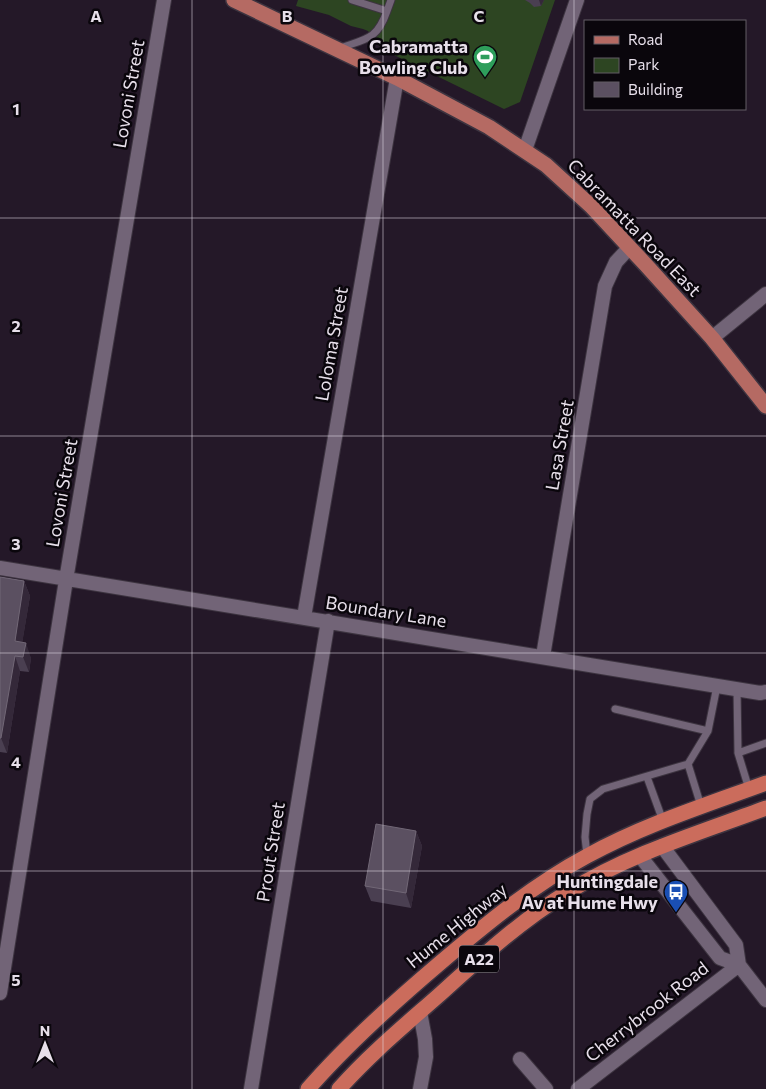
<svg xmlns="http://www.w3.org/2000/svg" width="766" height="1089" font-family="Commissioner,sans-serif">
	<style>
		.green { fill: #2d4522 }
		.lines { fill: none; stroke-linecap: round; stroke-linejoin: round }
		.service-casing { stroke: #3d3440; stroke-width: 9 }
		.minor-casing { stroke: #3d3440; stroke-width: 16 }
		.primary-casing { stroke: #3d3440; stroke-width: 18 }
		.trunk-casing { stroke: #3d3440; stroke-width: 18 }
		.service { stroke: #726477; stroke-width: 7 }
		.minor { stroke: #726477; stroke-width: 14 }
		.primary { stroke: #b56a63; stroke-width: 15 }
		.trunk { stroke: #cb6c5c; stroke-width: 15 }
		.wall { fill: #4a3f51 }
		.shaded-wall { fill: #342839 }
		.building { fill: #5b5061; stroke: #716776 }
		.grid { fill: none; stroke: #e7dfea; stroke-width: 1; stroke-opacity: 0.55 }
		.labels { text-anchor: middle; stroke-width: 5; stroke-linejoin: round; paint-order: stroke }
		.shield { fill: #0a060c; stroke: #a59ea7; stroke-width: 1 }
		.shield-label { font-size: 16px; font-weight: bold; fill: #e7dfea }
		.poi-label { font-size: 18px; font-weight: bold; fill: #e7dfea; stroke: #0a060c; text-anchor: end }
		.street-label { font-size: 18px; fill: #e7dfea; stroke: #0a060c }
		.grid-label { font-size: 16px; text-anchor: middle; font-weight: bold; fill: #e7dfea; stroke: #0a060c; stroke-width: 5; stroke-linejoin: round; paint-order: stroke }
	</style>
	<rect width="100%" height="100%" fill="#241828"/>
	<path class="green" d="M 298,0 L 555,0 L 520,102 L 504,109 L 392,54 L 376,44 L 368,31 L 363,29 L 351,26 L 329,15 L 296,6 Z"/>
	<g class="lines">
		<defs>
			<path id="service" d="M 387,11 L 391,0
				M 340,48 C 366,39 377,40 387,11 L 352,0
				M 737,689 L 738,753 L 749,789
				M 615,709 L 708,731
				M 738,753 L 766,743
				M 688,764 L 701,806
				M 647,777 L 663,821
				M 587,855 L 585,837 L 587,814 L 590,799 L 603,789 L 688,764 L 708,731 L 717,686"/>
			<path id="minor" d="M 525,150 L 577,0
				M 712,338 L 766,294
				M 0,568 L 760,693 L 766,692
				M 304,617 L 397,78
				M 543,656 L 605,286 L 616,262 L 629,248
				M 662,846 L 736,945 L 739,965
				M 640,856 L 720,958 L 739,965 L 766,1000
				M 0,993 L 66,580 L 164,0
				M 420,1012 L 425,1039 L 426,1057 L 420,1089
				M 520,1059 L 546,1089
				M 251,1089 L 328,621
				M 578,1089 L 739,965"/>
			<path id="primary" d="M 234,0 L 397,78 L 489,127 L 546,165 L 591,206 L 646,265 L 712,338 L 766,406"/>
			<path id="trunk" d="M 308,1089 C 348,1043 394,1002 440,963 C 486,924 533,885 587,856 C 643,825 706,805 766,783
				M 339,1089 C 369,1055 404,1026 438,996 C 479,959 520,921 568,892 C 629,854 699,833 766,808"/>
		</defs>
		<use href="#service" class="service-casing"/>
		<use href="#minor" class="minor-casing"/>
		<use href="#primary" class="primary-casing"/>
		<use href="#trunk" class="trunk-casing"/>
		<use href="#service" class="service"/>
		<use href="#minor" class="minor"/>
		<use href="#primary" class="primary"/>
		<use href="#trunk" class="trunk"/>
	</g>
	<path class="wall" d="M 525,0 L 544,0 L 541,6 L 534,7 L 530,3 Z
		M 0,577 L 24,581 L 30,596 L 22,643 L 31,658 L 29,672 L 20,671 L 7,753 L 0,752 Z
		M 416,831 L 422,846 L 411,908 L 371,901 L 365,886 Z"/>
	<path class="shaded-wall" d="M 539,0 L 544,0 L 541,6 Z
		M 24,581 L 30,596 L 20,656 L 15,641 Z
		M 26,643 L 31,658 L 29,672 L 23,657 Z
		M 15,656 L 20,671 L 7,753 L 1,738 Z
		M 416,831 L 422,846 L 411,908 L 406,893 Z"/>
	<path class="building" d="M 0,577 L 24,581 L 15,641 L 26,643 L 23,657 L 15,656 L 1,738 L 0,738 Z
		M 376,824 L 416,831 L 406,893 L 365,886 Z"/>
	<path class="grid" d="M 192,0 L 192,1089M 383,0 L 383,1089M 574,0 L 574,1089M 0,218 L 766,218M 0,436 L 766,436M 0,653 L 766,653M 0,871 L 766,871"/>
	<defs>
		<symbol id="stadium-pin" viewBox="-11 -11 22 30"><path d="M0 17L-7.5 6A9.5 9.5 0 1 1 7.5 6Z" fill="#2e9e5b" stroke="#0a060c"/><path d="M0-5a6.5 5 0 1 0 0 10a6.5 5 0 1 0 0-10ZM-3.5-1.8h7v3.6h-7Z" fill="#fff"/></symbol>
		<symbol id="bus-pin" viewBox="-11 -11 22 30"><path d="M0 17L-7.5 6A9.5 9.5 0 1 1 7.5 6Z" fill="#1a4fb4" stroke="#0a060c"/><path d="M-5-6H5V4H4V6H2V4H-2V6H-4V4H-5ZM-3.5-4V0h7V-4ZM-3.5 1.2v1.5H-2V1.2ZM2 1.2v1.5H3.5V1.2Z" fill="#fff"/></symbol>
	</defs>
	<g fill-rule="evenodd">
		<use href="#stadium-pin" x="471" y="43" width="28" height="38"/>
		<use href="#bus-pin" x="662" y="878" width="28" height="38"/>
	</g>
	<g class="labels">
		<rect class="shield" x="459" y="945.5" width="40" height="27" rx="4"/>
		<g class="shield-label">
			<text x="479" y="965">A22</text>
		</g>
		<g class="poi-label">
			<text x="468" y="53">Cabramatta<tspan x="468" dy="21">Bowling Club</tspan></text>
			<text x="658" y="888">Huntingdale<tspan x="658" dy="21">Av at Hume Hwy</tspan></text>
		</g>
		<g class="street-label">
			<text transform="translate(129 94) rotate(-80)" y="6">Lovoni Street</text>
			<text transform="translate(634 228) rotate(46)" y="6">Cabramatta Road East</text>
			<text transform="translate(332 344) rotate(-80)" y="6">Loloma Street</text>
			<text transform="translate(560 445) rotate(-80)" y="6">Lasa Street</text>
			<text transform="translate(62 493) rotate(-80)" y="6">Lovoni Street</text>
			<text transform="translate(386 612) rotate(9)" y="6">Boundary Lane</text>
			<text transform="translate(271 852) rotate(-81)" y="6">Prout Street</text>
			<text transform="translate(457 926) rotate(-39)" y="6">Hume Highway</text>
			<text transform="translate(647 1012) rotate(-38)" y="6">Cherrybrook Road</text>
		</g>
	</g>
	<g class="grid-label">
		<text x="96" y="22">A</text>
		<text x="287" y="22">B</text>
		<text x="479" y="22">C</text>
		<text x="16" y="115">1</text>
		<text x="16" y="332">2</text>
		<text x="16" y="550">3</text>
		<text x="16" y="768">4</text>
		<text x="16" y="986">5</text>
	</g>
	<rect x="584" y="20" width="162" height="90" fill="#0a060c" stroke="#625d65"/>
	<rect x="594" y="36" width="25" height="8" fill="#b56a63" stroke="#625d65"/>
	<text x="628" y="45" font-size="15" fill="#e7dfea">Road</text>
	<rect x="594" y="58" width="25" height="15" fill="#2d4522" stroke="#625d65"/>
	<text x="628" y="70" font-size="15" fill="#e7dfea">Park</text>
	<rect x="594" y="82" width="25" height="15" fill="#5b5061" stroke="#625d65"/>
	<text x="628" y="95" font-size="15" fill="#e7dfea">Building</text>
	<g transform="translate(45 1044)" stroke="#0a060c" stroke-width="4" paint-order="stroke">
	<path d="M0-4L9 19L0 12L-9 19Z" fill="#e7dfea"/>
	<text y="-8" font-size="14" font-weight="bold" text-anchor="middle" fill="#e7dfea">N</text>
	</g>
</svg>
